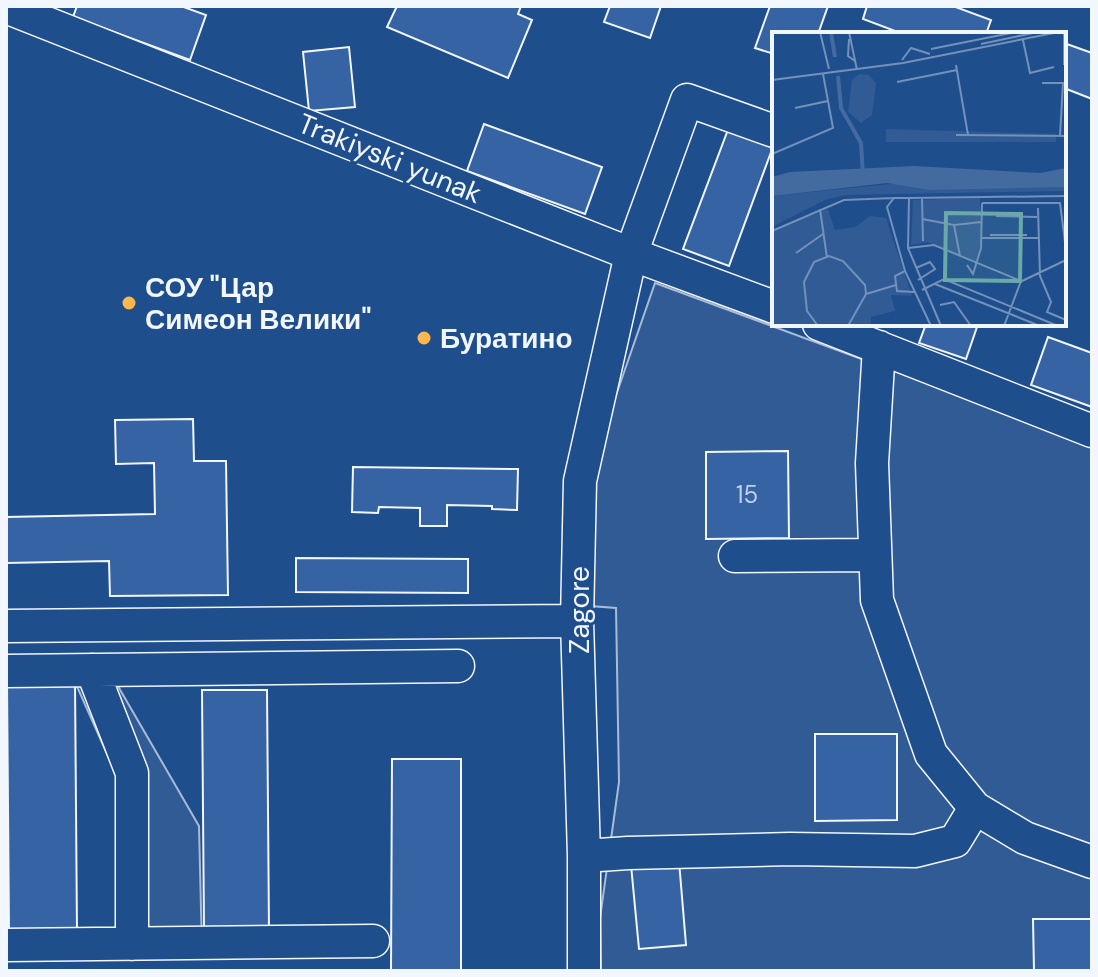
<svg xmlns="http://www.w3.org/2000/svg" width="1098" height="977" font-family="'DM Sans',sans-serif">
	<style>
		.built { fill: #305b95; stroke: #a8bbd7; stroke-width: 2 }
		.building { fill: #3563a3; stroke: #f2f6ff; stroke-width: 2 }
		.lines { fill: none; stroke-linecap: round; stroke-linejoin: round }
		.minor-casing { stroke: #f2f6ff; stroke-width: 35 }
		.minor { stroke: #1f4e8c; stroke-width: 32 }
		.poi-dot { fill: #ffb74d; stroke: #1f4e8c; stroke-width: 3 }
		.labels { text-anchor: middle; stroke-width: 6; stroke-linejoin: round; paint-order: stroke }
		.number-label { font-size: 24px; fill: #c3d1e8 }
		.street-label { font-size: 28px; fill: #f2f6ff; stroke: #1f4e8c }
		.poi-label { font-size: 28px; font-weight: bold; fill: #f2f6ff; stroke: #1f4e8c; text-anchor: start }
		.inset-river { fill: none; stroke: #446ba0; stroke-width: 4 }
		.inset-road { fill: none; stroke: #7391ba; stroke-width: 2 }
		.view { fill: #6aa9a8; fill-opacity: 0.15; stroke: #6aa9a8; stroke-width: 4 }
		.inset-edge { fill: none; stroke: #f2f6ff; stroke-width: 4 }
	</style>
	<rect width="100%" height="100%" fill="#1f4e8c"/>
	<path class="built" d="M 655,283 L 1092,444 L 1092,971 L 601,971 L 600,918 L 619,782 L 616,608 L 577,605 L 588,476 Z
		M 115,681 L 199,826 L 202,951 L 128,951 L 123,790 L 75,682 Z"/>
	<path class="building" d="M 77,6 L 181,6 L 206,15 L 190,60 L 73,17 Z
		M 397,6 L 521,6 L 518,14 L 532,20 L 508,78 L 387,27 Z
		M 610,6 L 661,6 L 650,38 L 604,22 Z
		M 770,6 L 828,6 L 818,34 L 774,34 L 774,54 L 755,48 Z
		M 867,6 L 953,6 L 991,20 L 986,34 L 903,34 L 863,19 Z
		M 1064,43 L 1092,53 L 1092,99 L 1064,88 Z
		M 349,47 L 355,107 L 309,111 L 303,52 Z
		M 484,124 L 602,167 L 585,214 L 467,171 Z
		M 729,127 L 774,144 L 729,266 L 683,249 Z
		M 926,324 L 978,324 L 966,359 L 919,343 Z
		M 1048,337 L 1092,353 L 1092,407 L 1031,385 Z
		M 193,419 L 194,461 L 226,461 L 228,595 L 110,596 L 109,561 L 6,563 L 6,517 L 155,514 L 154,463 L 116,464 L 115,420 Z
		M 788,451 L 789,538 L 706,539 L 706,452 Z
		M 353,467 L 518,469 L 517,510 L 492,509 L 492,506 L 447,505 L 447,526 L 420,526 L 420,508 L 379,507 L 378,513 L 352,512 Z
		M 296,558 L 468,559 L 468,593 L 296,592 Z
		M 75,682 L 77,932 L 9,932 L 7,683 Z
		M 202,690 L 267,690 L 269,930 L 204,930 Z
		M 815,734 L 897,734 L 897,820 L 815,821 Z
		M 392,759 L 461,759 L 461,971 L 391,971 Z
		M 679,861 L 686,945 L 639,949 L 631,865 Z
		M 1033,919 L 1092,919 L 1092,971 L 1034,971 Z"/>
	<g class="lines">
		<defs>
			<path id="minor" d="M 6,7 L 631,254 L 774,307
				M 819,324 L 1092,431
				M 735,556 L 875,555
				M 6,626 L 577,621
				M 92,670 L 132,773 L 132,944
				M 6,671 L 458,666
				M 975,808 L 1025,838 L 1092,862
				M 584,856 L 628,853 L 790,849 L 915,851 L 955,841 L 975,808 L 931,754 L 877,600 L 872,463 L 879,347
				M 6,945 L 373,941
				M 584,971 L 584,856 L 577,621 L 580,481 L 631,254 L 687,100 L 774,131"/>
		</defs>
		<use href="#minor" class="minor-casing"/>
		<use href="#minor" class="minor"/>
	</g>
	<g class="poi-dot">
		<circle cx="129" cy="303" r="8"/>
		<circle cx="424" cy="338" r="8"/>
	</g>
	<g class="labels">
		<g class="number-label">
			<text x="747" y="503">15</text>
		</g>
		<g class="street-label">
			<text transform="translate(390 158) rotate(22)" y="10">Trakiyski yunak</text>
			<text transform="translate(579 610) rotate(-90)" y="10">Zagore</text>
		</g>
		<g class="poi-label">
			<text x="145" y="297">СОУ "Цар<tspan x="145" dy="32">Симеон Велики"</tspan></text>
			<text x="440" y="348">Буратино</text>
		</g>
	</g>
	<g transform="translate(772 32)">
		<rect width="294" height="294" fill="#1f4e8c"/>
		<path d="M 87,42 L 97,43 L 104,51 L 100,83 L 89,91 L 76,80 L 80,48 ZM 114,97 L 284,102 L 284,110 L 114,110 ZM 138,150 L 150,156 L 294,155 L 294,159 L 73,163 L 53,168 L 0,195 L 0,164 ZM 208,166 L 209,207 L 204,229 L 155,210 L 139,213 L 141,168 ZM 56,177 L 63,198 L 83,195 L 98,184 L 114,186 L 140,264 L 119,263 L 123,279 L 99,285 L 99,294 L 0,294 L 0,199 Z" fill="#305b95"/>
		<path d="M 142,134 L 268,141 L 294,136 L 294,155 L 158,158 L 115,151 L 0,164 L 0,145 L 18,140 Z" fill="#446ba0"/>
		<path class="inset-river" d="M 59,0 L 63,25M 66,44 L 69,76 L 89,111 L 91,144"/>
		<path class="inset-road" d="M 48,0 L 57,37M 77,0 L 85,38M 77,7 L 76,24 L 83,29M 251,8 L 258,41 L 282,35M 209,12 L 266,0M 159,17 L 244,0M 130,28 L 139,16 L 158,22M 184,33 L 196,103M 292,33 L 292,0M 0,48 L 131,31 L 287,0M 125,50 L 185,38M 270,51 L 291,51 L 288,104M 23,76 L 56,69M 184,103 L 294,104M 0,122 L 61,96 L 51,42M 150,165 L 151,209M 137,166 L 294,164M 210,171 L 288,171 L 294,218M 266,176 L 268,244 L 279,270 L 275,280 L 294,288M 48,177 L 55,226M 224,184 L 265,185M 150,187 L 182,193M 0,199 L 72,168 L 122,166M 218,203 L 255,203M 209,206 L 267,206M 136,216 L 162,213 L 249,249M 24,221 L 51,202M 188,224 L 182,193 L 209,190M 195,233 L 201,242 L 209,216 L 210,171M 144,236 L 158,230 L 163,237 L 146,248M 133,239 L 123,244 L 125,259 L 142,260M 250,249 L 294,228M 163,252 L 268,294M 150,258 L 172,247 L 286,294M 94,262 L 124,253M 168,273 L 182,270 L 199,294M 46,294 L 35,279 L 32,250 L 42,230 L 57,224 L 71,229 L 93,253 L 94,262 L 76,294M 159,294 L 133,239 L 115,175 L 122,166 L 137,166 L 136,216 L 169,294M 232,294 L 249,249"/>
		<path class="view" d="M 174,181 L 249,182 L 248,249 L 173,248 Z"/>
		<rect width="294" height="294" class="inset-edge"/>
	</g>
	<rect width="1098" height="977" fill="none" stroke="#f2f6ff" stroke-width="16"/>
</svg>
